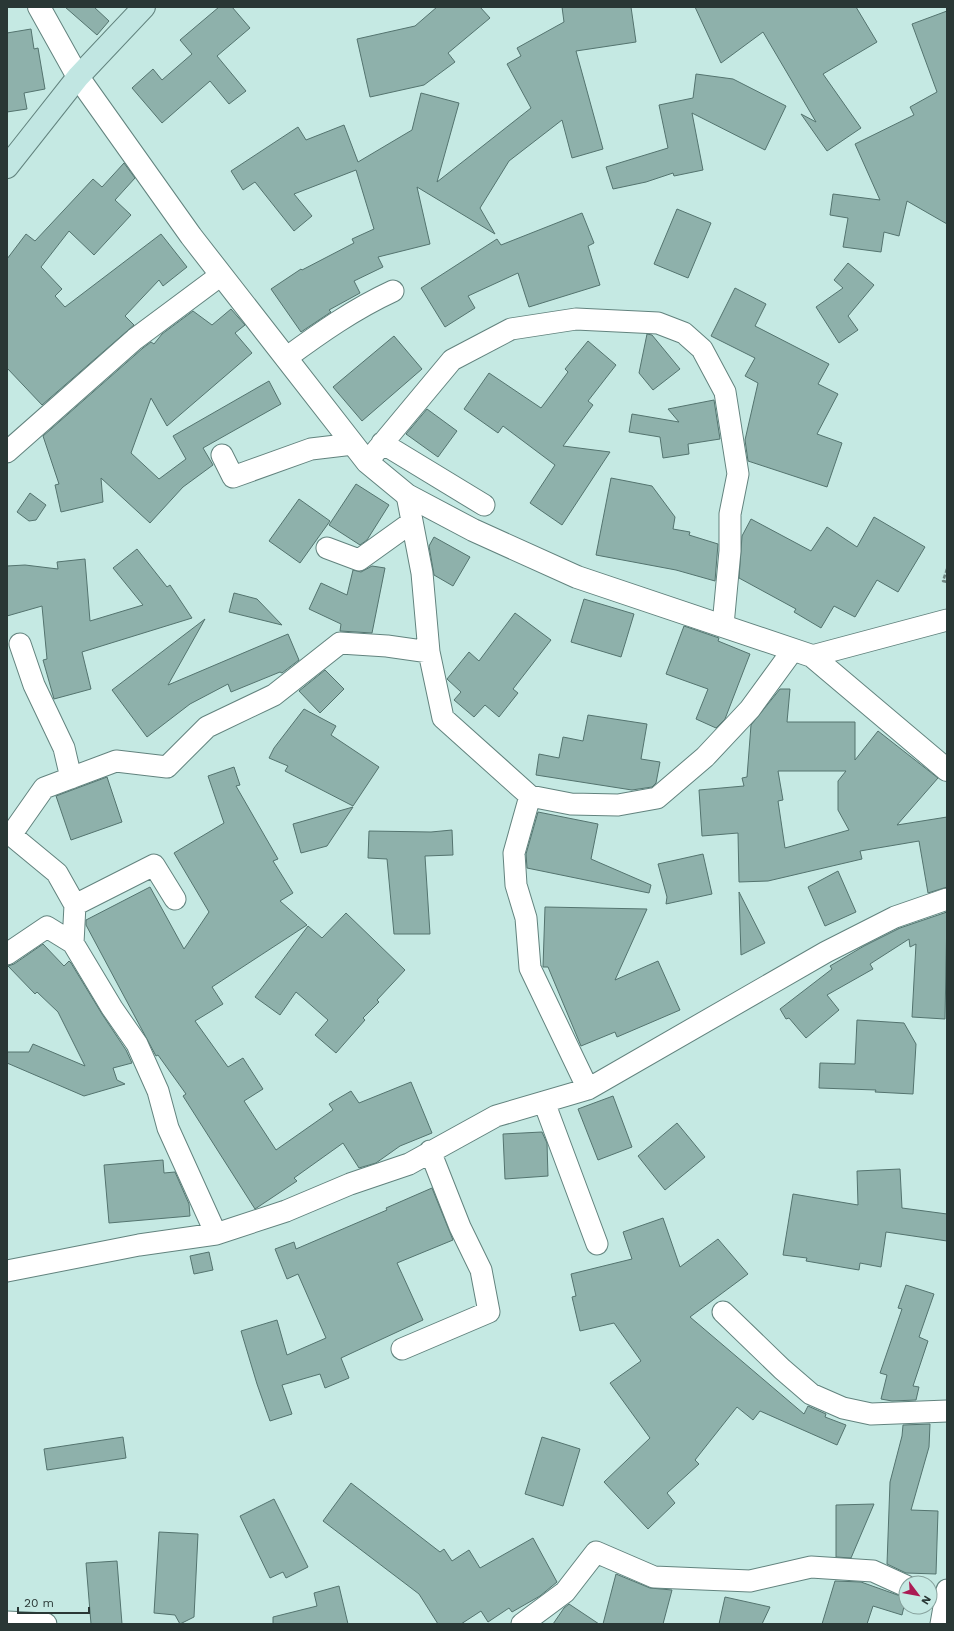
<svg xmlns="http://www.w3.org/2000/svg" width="954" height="1631" font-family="'Work Sans',sans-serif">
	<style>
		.building { fill: #8eb1ab; stroke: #54746f; fill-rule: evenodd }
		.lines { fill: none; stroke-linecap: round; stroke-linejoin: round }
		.minor-casing { stroke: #62837e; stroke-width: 23 }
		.tertiary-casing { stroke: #62837e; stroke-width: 24 }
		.secondary-casing { stroke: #62837e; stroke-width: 24 }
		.path { stroke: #718985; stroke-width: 2.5; stroke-dasharray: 4 2; stroke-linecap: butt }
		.minor { stroke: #fff; stroke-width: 21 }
		.tertiary { stroke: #fff; stroke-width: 22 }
		.secondary { stroke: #c1e6e2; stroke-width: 22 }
	</style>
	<rect width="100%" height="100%" fill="#c5e9e3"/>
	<path class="building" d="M 65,7 L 94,7 L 109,21 L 97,35 Z
		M 219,7 L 232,7 L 250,28 L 217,56 L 246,91 L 229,104 L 210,81 L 162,123 L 132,88 L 153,69 L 162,80 L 192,54 L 180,40 Z
		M 437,7 L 480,7 L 490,18 L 448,53 L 455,62 L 424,85 L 370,97 L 357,39 L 415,26 Z
		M 562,7 L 631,7 L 636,42 L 576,51 L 603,149 L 572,158 L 562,120 L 509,161 L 480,208 L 495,234 L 417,187 L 430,244 L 378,257 L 383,267 L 354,281 L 360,293 L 329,310 L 331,312 L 301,332 L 271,289 L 301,269 L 302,270 L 354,243 L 352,239 L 374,229 L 356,170 L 294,194 L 312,216 L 294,231 L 255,182 L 243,190 L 231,171 L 298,127 L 306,140 L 344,125 L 358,162 L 412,130 L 421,93 L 459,103 L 437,182 L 531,108 L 507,64 L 521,56 L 517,48 L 564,22 Z
		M 695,7 L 856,7 L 877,42 L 823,74 L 861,128 L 827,151 L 801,114 L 816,122 L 763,32 L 721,63 Z
		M 947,11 L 947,224 L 907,201 L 899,236 L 884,232 L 881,252 L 843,247 L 848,218 L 830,215 L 833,194 L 880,200 L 855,144 L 914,115 L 910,107 L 937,92 L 912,24 Z
		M 31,29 L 34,49 L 38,48 L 45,89 L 24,93 L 27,109 L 7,112 L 7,33 Z
		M 696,74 L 733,79 L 786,106 L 765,150 L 692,113 L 703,170 L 674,176 L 673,173 L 646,182 L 613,189 L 606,167 L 668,148 L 659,105 L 693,98 Z
		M 124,163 L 135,178 L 115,200 L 131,215 L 94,255 L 69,231 L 41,267 L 62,289 L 55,296 L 65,307 L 161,234 L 187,267 L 163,286 L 159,280 L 125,316 L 134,325 L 42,405 L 7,368 L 7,259 L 26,234 L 35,241 L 93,179 L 102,187 Z
		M 677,209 L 711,223 L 688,278 L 654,264 Z
		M 582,213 L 594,243 L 588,246 L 600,285 L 529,307 L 518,273 L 468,296 L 475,308 L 445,327 L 421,288 L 497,239 L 501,245 Z
		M 848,263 L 874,285 L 848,316 L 858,330 L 839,343 L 816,307 L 843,288 L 834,280 Z
		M 735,288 L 766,304 L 755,326 L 829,364 L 818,384 L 838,394 L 817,434 L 842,443 L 827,487 L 748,461 L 745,440 L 758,383 L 745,376 L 755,358 L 711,336 Z
		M 231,309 L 245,325 L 235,333 L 252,353 L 167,426 L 151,398 L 131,453 L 159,479 L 186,459 L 173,436 L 269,381 L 281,404 L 203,448 L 213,465 L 183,487 L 150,523 L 101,478 L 103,502 L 61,512 L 55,485 L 59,484 L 43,436 L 143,348 L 151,342 L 154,344 L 162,334 L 193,311 L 212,325 Z
		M 647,334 L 652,335 L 680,369 L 653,390 L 639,373 Z
		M 394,336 L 422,369 L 362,421 L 333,387 Z
		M 588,341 L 616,365 L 588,401 L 593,405 L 563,446 L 610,452 L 562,525 L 530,503 L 555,465 L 503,426 L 498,433 L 464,409 L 489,373 L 541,408 L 568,372 L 565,369 Z
		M 714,400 L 720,439 L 688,444 L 689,454 L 663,458 L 660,437 L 629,432 L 632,414 L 679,422 L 668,409 Z
		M 427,409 L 457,431 L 438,457 L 406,434 Z
		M 611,478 L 652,486 L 675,517 L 673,529 L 690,532 L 689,535 L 718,544 L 715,581 L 676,570 L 596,555 Z
		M 356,484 L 389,505 L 367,540 L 360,545 L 329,525 Z
		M 30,493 L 46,505 L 36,520 L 29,521 L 17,512 Z
		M 299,499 L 330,521 L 300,563 L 269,541 Z
		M 874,517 L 925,547 L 898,592 L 877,580 L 855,617 L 834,606 L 821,628 L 794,612 L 796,609 L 739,578 L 742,536 L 751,519 L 811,551 L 827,527 L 857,547 Z
		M 434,537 L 470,557 L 453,586 L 434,575 L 429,546 Z
		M 137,549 L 167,587 L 170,585 L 192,618 L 82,652 L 91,689 L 54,699 L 43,660 L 47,659 L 42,606 L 7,616 L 7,566 L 25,565 L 58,569 L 57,562 L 85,559 L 90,621 L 143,605 L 113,568 Z
		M 372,566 L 385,568 L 372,633 L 340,631 L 341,624 L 309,609 L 321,583 L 347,595 L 353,570 L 361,572 Z
		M 234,593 L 257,599 L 282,625 L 229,612 Z
		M 584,599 L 634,614 L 621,657 L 571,642 Z
		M 515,613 L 551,640 L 513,689 L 518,693 L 499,717 L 485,705 L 474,717 L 454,700 L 461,692 L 447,679 L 469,652 L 479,661 Z
		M 205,619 L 168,685 L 288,634 L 299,660 L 282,673 L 280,672 L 231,692 L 228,684 L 190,704 L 147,737 L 112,690 Z
		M 684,626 L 719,638 L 718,641 L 750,654 L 725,719 L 716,728 L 696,719 L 708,689 L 666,674 Z
		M 325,670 L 344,689 L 320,713 L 299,691 Z
		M 780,689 L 790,689 L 787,722 L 855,722 L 855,760 L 878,731 L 938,778 L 897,825 L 947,817 L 947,887 L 928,893 L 919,841 L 860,851 L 862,859 L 768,881 L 739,882 L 738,833 L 702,836 L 699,790 L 744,786 L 742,778 L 747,777 L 751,725 ZM 778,771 L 846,771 L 838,781 L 838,810 L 849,830 L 785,848 L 778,801 L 783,800 Z
		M 304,709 L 336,726 L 331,735 L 379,767 L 353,806 L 285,771 L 288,766 L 269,758 L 274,748 Z
		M 588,715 L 647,724 L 641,759 L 660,762 L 656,783 L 652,787 L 632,790 L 536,775 L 539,754 L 559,758 L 563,737 L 583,741 Z
		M 234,767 L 240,785 L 236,786 L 278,859 L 273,861 L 293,893 L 280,901 L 307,925 L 212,987 L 223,1004 L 195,1021 L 228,1067 L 243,1058 L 263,1089 L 244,1101 L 276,1150 L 333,1110 L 329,1104 L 351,1091 L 359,1103 L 411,1082 L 432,1133 L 400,1146 L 376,1163 L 359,1168 L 343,1143 L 294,1178 L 297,1181 L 255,1209 L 183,1096 L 186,1094 L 158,1055 L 156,1056 L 86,925 L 86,920 L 150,887 L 184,949 L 209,912 L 174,853 L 224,823 L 208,776 Z
		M 107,777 L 122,822 L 71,840 L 56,796 Z
		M 353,807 L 327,846 L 301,853 L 293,824 Z
		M 538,812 L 598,824 L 591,859 L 651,885 L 649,893 L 527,868 L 526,854 Z
		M 452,830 L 453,855 L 425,856 L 430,934 L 394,934 L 387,859 L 368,858 L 369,831 L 431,832 Z
		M 703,854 L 712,894 L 666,904 L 667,897 L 658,864 Z
		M 838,871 L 856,912 L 825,926 L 808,887 Z
		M 739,892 L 765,943 L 741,955 Z
		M 545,907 L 647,909 L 615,980 L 658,961 L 680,1010 L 617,1037 L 615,1032 L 581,1046 L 548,967 L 543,967 Z
		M 947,912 L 945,1019 L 912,1017 L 916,944 L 910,947 L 909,939 L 870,964 L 873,969 L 827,995 L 839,1010 L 806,1038 L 789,1018 L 786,1019 L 780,1009 L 832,969 L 830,966 L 864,946 L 900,928 Z
		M 346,913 L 405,970 L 377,1000 L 379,1002 L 363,1018 L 365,1020 L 336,1053 L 315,1035 L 328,1020 L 296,992 L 280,1015 L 255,997 L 308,926 L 322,938 Z
		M 43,944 L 64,966 L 69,961 L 71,963 L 102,1014 L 126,1050 L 132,1063 L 113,1068 L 117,1080 L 125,1084 L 84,1096 L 7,1063 L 7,1052 L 29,1052 L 33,1044 L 85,1066 L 58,1012 L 37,992 L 35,994 L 8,966 L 14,964 Z
		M 857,1020 L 904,1023 L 916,1044 L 913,1094 L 875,1092 L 876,1090 L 819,1088 L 820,1063 L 855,1064 Z
		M 613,1096 L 632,1147 L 598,1160 L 578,1109 Z
		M 677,1123 L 705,1157 L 665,1190 L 638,1156 Z
		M 542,1132 L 547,1143 L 548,1176 L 505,1179 L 503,1134 Z
		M 163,1160 L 164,1173 L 175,1172 L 189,1204 L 190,1216 L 109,1223 L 104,1165 Z
		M 900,1169 L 902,1208 L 947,1214 L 947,1241 L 886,1232 L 881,1267 L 860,1263 L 859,1270 L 806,1261 L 807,1258 L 783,1255 L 793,1194 L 858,1205 L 857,1171 Z
		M 432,1188 L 453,1240 L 397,1263 L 423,1320 L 341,1358 L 349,1378 L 325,1388 L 320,1374 L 282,1385 L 292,1414 L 270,1421 L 257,1384 L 241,1331 L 277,1320 L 287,1355 L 326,1338 L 298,1274 L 287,1279 L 275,1249 L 294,1242 L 296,1249 L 387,1210 L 386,1208 Z
		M 663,1218 L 680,1267 L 718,1239 L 748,1274 L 690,1317 L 804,1414 L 808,1406 L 826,1414 L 825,1417 L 846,1425 L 837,1445 L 760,1411 L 753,1420 L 737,1407 L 695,1460 L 699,1464 L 667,1493 L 675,1503 L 648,1529 L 604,1482 L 650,1438 L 610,1383 L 641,1361 L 614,1323 L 580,1331 L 572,1297 L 576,1296 L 571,1274 L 632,1259 L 623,1232 Z
		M 209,1252 L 213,1270 L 194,1274 L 190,1256 Z
		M 906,1285 L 934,1294 L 919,1337 L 928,1341 L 913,1386 L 919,1387 L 916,1400 L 892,1401 L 881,1399 L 887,1375 L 880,1373 L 902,1309 L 898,1308 Z
		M 930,1424 L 929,1447 L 911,1510 L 938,1511 L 936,1574 L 906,1573 L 887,1564 L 890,1482 L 902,1436 L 903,1425 Z
		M 123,1437 L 126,1458 L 47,1470 L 44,1449 Z
		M 542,1437 L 580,1449 L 563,1506 L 525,1494 Z
		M 351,1483 L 440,1552 L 444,1549 L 452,1561 L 469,1550 L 480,1568 L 533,1538 L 557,1582 L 540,1596 L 512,1612 L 509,1608 L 488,1622 L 481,1611 L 461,1624 L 438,1624 L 419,1594 L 323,1521 Z
		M 274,1499 L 308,1567 L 286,1578 L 283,1572 L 270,1578 L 240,1516 Z
		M 874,1504 L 851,1558 L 836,1557 L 836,1505 Z
		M 159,1532 L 198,1534 L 194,1617 L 180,1624 L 175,1615 L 154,1613 Z
		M 117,1561 L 122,1624 L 91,1624 L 86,1563 Z
		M 616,1574 L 650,1588 L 672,1590 L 663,1624 L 603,1624 Z
		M 835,1581 L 861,1582 L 906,1598 L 902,1615 L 873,1606 L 867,1624 L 822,1624 Z
		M 339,1586 L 348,1624 L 273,1624 L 273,1617 L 317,1606 L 314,1593 Z
		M 725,1597 L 770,1607 L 762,1624 L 719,1624 Z
		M 569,1604 L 599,1624 L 553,1624 L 564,1608 Z"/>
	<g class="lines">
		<defs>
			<path id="minor" d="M 286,358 C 320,333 354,309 393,291
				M 382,443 L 484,505
				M 7,452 L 135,339 L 221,275
				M 222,455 L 233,477 L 311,449 L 353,444
				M 367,462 L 452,360 L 511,329 L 576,319 L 658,323 L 684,333 L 702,349 L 725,392 L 738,474 L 730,514 L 730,551 L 723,625
				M 407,495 L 422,573 L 429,652 L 443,718 L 530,796 L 514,853 L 516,885 L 526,918 L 530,968 L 588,1089
				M 327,548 L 359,560 L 412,522
				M 20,644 L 34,685 L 64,748 L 71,778
				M 812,656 L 947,620
				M 530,796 L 571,804 L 618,805 L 657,798 L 705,757 L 750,709 L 793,650
				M 75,905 L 154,865 L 175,899
				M 73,943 L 75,905 L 57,873 L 11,835 L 44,788 L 116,761 L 167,767 L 207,727 L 274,695 L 340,643 L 387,646 L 429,652
				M 7,954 L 47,927 L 73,943 L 112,1008 L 137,1044 L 158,1091 L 168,1128 L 216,1234
				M 544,1102 L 597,1244
				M 7,1271 L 139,1245 L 216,1234 L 286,1211 L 350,1184 L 409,1164 L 496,1116 L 588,1089 L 826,952 L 895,917 L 947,899
				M 723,1312 L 782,1369 L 811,1394 L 843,1408 L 871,1414 L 947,1411
				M 402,1349 L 489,1312 L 481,1270 L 460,1227 L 430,1151
				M 7,1622 L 46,1624
				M 522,1624 L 565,1592 L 596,1552 L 654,1577 L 750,1581 L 811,1567 L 873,1571 L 906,1586
				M 941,1624 L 947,1590"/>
			<path id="tertiary" d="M 39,7 L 78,77 L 191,236 L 367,462 L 407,495 L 473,530 L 577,577 L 812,656 L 947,770"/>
			<path id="secondary" d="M 7,167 L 78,77 L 144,7"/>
		</defs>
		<use href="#minor" class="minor-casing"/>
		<use href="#tertiary" class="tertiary-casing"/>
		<use href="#secondary" class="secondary-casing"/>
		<path class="path" d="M 947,569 L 943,581 L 947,582"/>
		<use href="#minor" class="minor"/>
		<use href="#tertiary" class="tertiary"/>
		<use href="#secondary" class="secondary"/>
	</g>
	<rect width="954" height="1631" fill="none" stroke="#293735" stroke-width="16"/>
	<g transform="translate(918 1595) rotate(122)"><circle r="19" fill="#c5e9e3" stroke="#87a29d"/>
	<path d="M0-3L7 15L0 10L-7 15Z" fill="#ab1b54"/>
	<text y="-6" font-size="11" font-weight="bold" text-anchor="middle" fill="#293735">N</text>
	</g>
	<path d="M18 1607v6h71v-6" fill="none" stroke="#293735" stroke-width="2"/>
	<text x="24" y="1607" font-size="12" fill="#293735" stroke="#c5e9e3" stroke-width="3" paint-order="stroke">20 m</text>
</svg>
